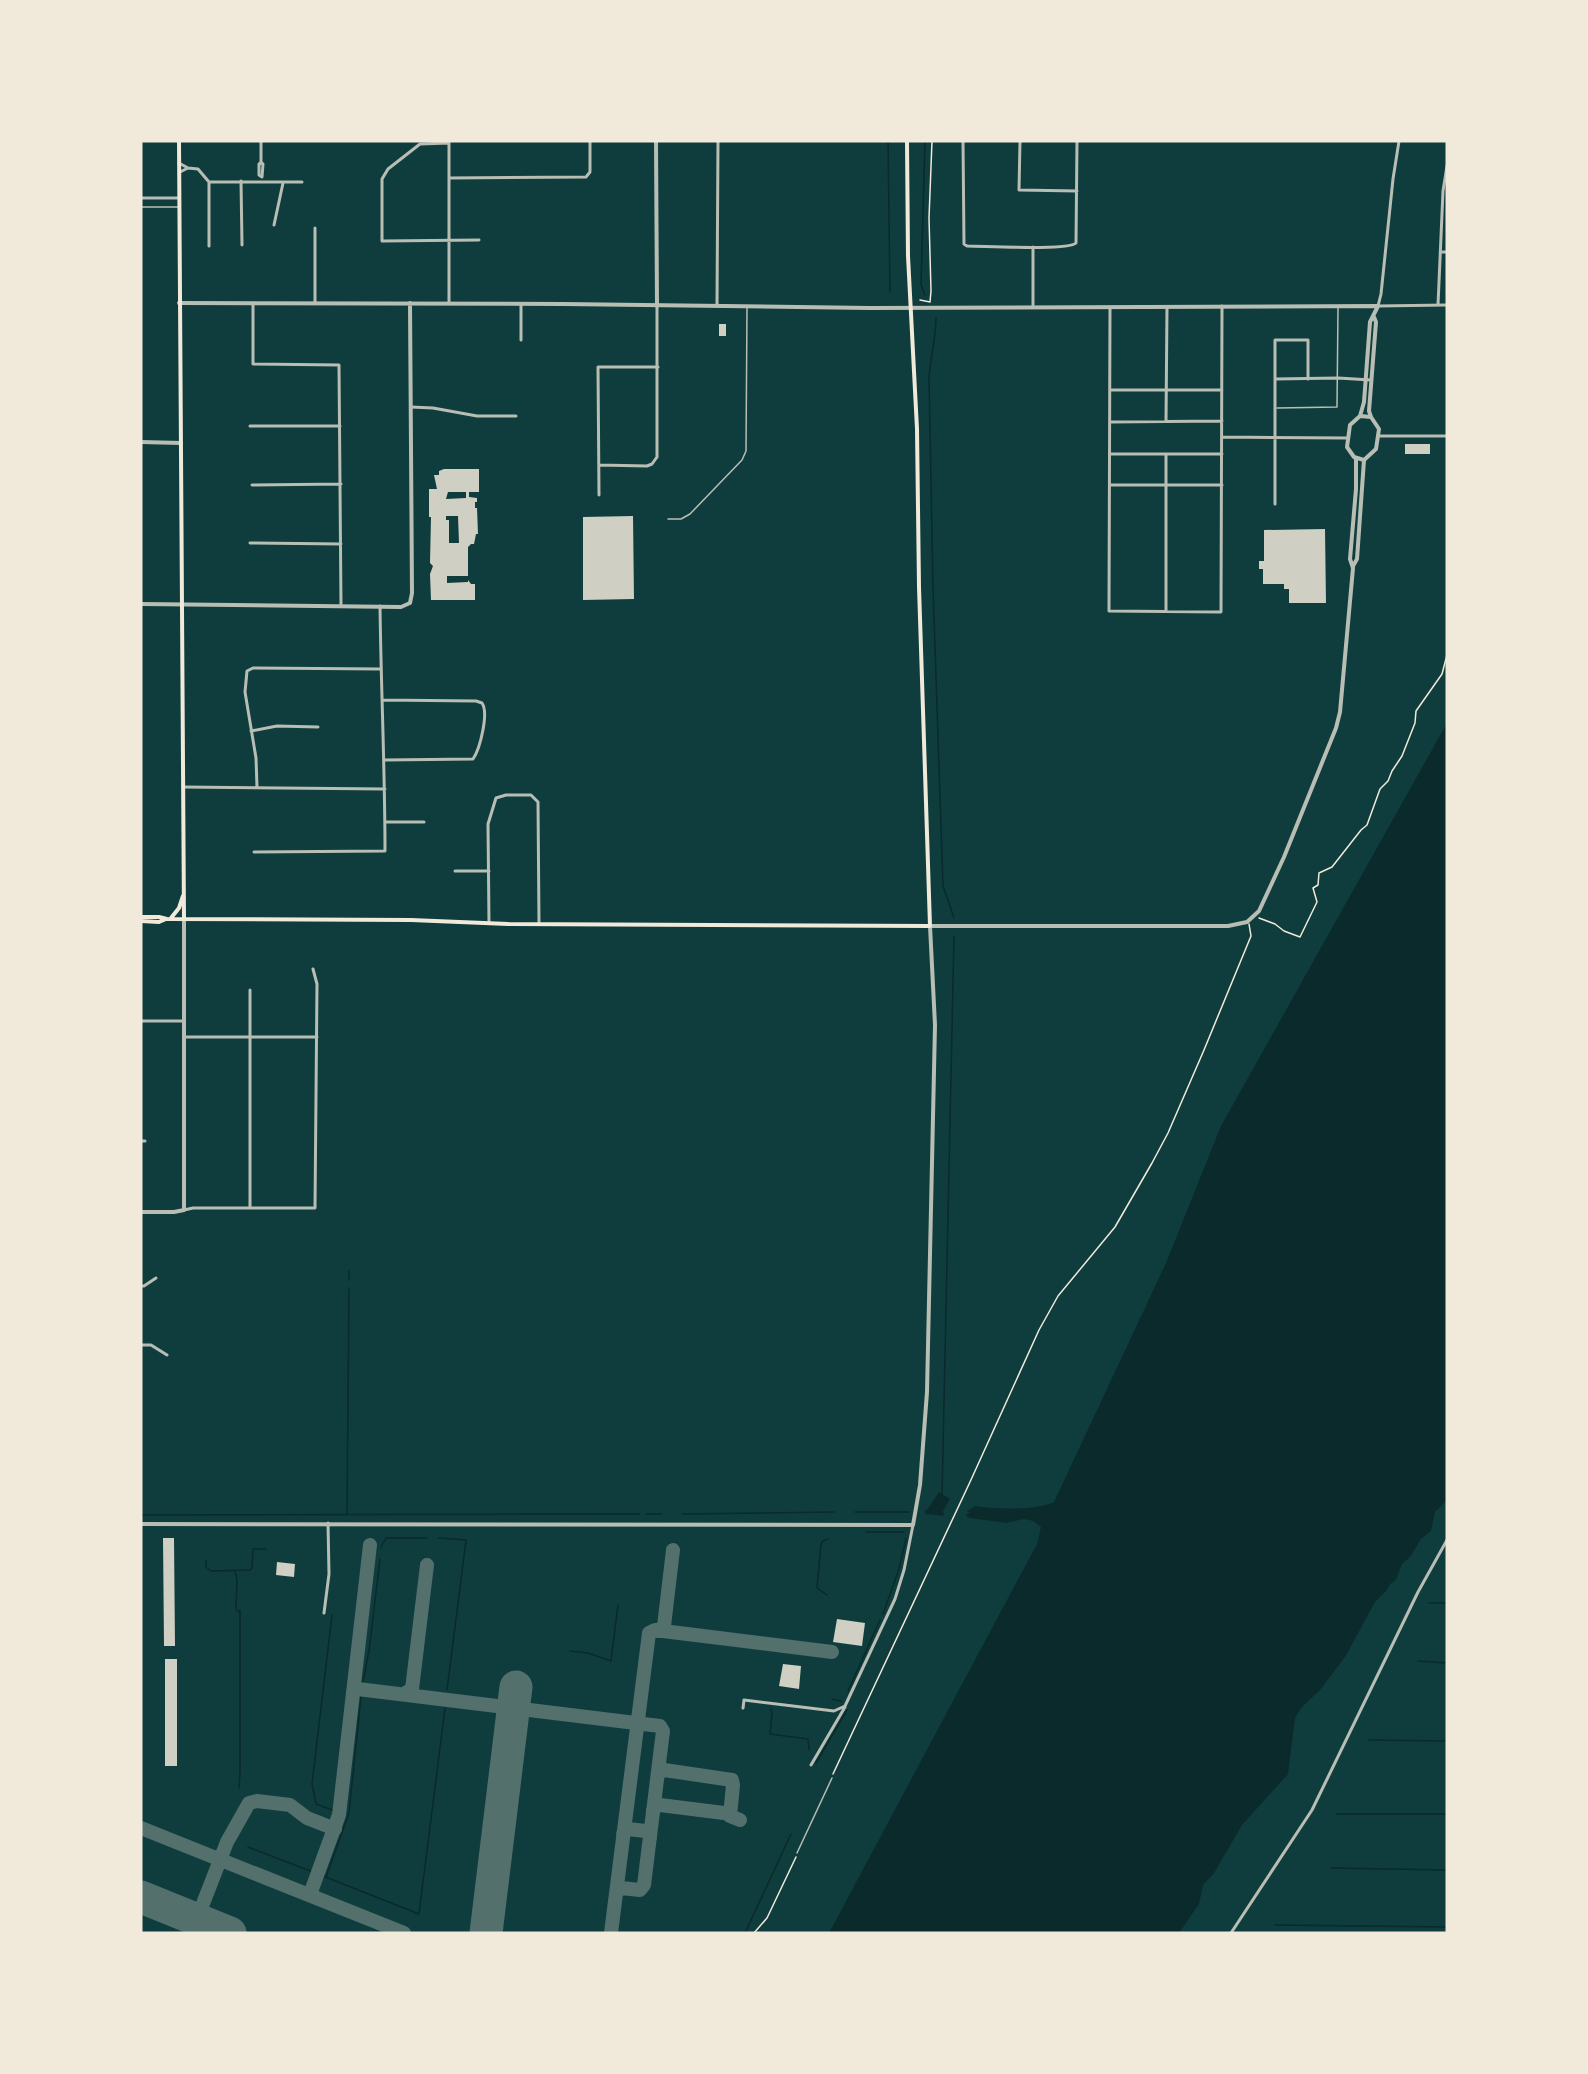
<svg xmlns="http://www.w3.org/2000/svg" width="1588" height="2074" font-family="Raleway,sans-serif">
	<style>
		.water { fill: #0a2a2b }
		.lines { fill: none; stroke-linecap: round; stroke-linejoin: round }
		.stream { stroke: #0a2a2b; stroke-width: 1.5 }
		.taxiway { stroke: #53706d; stroke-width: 14 }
		.runway { stroke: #53706d; stroke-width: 33 }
		.building { fill: #cfcfc3; fill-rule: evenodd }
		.path { stroke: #f1e9da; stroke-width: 1.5 }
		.service { stroke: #b8beb3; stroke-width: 1.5 }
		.minor { stroke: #b8beb3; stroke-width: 3 }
		.tertiary { stroke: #b8beb3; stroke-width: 4 }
		.secondary { stroke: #f1e9da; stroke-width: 4 }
	</style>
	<rect width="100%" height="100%" fill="#0f3d3e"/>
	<path class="water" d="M 1447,723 L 1447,1500 L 1435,1512 L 1431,1531 L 1421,1539 L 1410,1557 L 1402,1564 L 1396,1580 L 1390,1584 L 1387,1590 L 1375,1602 L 1345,1657 L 1320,1690 L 1301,1708 L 1295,1718 L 1288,1774 L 1242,1825 L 1214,1873 L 1203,1885 L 1199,1904 L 1179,1933 L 829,1933 L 1037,1544 L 1041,1527 L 1033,1521 L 1024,1519 L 1006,1523 L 970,1518 L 966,1516 L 967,1514 L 970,1513 L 967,1511 L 975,1506 C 996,1509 1035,1511 1054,1502 L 1166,1263 L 1221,1126 Z
		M 939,1492 L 950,1499 L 943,1511 L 944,1516 L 925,1514 L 925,1510 L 927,1510 Z"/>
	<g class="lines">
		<path class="stream" d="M 888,141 L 890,292
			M 925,141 L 921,285 L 925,295
			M 936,318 C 936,339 930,358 929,379 L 933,587 L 943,886 L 954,918
			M 349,1271 L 349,1280
			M 942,1495 L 954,936
			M 855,1512 L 909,1512
			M 347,1514 L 349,1288
			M 646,1514 L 662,1514
			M 682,1514 L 834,1512
			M 141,1515 L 639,1514
			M 866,1532 L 904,1532
			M 439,1538 L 466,1540 L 447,1690
			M 381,1547 L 386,1538 L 427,1538
			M 206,1560 L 206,1567 L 211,1571 L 250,1570 L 252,1568 L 253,1549 L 266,1549
			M 235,1571 L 237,1580 L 236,1609 L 239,1612
			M 827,1595 L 817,1588 L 821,1544 L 823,1541 L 828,1539
			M 1429,1603 L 1447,1603
			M 883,1614 L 899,1569 L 906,1539
			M 332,1615 L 312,1784 L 316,1804 L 335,1811
			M 570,1651 L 588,1653 L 611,1661 L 618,1605
			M 1418,1661 L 1447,1663
			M 363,1681 L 369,1651 L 380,1559
			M 848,1691 L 880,1620
			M 832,1699 L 841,1701
			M 771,1709 L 772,1713 L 770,1734 L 808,1739 L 809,1750
			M 1369,1740 L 1447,1741
			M 816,1763 L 847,1710
			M 239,1788 L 240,1773 L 240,1610
			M 1337,1814 L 1447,1814
			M 248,1847 L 313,1872
			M 1331,1868 L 1447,1870
			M 323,1876 L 419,1914 L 445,1708
			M 326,1877 L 349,1813 L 361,1697
			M 1275,1925 L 1447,1927
			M 745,1933 L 791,1834"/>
		<path class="taxiway" d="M 658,1631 L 664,1626 L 673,1550
			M 353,1692 L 358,1689 L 660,1726 L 663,1731 L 644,1885 L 640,1890 L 621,1888 L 616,1893
			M 404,1694 L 412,1689 L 427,1565
			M 658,1775 L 660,1771 L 664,1770 L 732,1780 L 733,1785 L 730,1816 L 740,1820
			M 653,1810 L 655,1806 L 660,1805 L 724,1813
			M 141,1828 L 404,1933
			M 623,1834 L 628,1829 L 645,1831 L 650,1834 L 650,1838
			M 316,1898 L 312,1894 L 312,1889 L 339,1815 L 370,1545
			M 197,1919 L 227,1842 L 249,1803 L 257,1801 L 290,1805 L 307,1818 L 335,1829
			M 611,1933 L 649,1633 L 655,1630 L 832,1652"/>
		<path class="runway" d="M 141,1897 L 230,1933
			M 486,1933 L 516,1687"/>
	</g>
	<path class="building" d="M 719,324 L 726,324 L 726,336 L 719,336 Z
		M 1405,444 L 1430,444 L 1430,454 L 1405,454 Z
		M 444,469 L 479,469 L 479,492 L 469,492 L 469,497 L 477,498 L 477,502 L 475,502 L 475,508 L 477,508 L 478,534 L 476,534 L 474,544 L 471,544 L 468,547 L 468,576 L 447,576 L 447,583 L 468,582 L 468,580 L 471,584 L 475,584 L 475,600 L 431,600 L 430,574 L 433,566 L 430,563 L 431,517 L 429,517 L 429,489 L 437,489 L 434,475 L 439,475 L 439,471 ZM 448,492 L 466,492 L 466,498 L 446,499 ZM 446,516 L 458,516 L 459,543 L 449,543 L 449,520 L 446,520 Z
		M 633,516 L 634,599 L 583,600 L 583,517 Z
		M 1325,529 L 1326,603 L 1289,603 L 1289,589 L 1284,589 L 1284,584 L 1263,584 L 1263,569 L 1259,569 L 1259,561 L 1264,561 L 1264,530 Z
		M 163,1538 L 174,1538 L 175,1646 L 164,1646 Z
		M 277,1562 L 295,1564 L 294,1577 L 276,1575 Z
		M 837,1619 L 865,1623 L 862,1646 L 833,1642 Z
		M 165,1659 L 177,1659 L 177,1766 L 165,1766 Z
		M 783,1664 L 801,1666 L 799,1689 L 779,1686 Z"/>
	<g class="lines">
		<path class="path" d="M 920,300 L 930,302 L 931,291 L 929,218 L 932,141
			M 1259,918 L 1275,924 L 1284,931 L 1300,937 L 1317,902 L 1313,888 L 1318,885 L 1319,873 L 1332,867 L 1361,830 L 1367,825 L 1380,789 L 1388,781 L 1392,771 L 1402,756 L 1415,723 L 1416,711 L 1442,674 L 1447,655
			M 833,1774 L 970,1482 L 1039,1330 L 1058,1296 L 1115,1227 L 1152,1163 L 1168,1133 L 1204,1050 L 1251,936 L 1249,924
			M 754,1933 L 767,1918 L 796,1857"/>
		<path class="service" d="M 141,207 L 178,207
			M 1277,408 L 1337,407 L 1338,307
			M 668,519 L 681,519 L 690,514 L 742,460 L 746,451 L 747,308
			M 797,1853 L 832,1778"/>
		<path class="minor" d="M 963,141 L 964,244 L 967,246 C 985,246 1068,251 1076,243 L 1077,141
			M 1020,141 L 1019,190 L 1077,191
			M 1399,141 L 1393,179 L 1381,294 L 1378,306 L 1447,305
			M 449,143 L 420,144 L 388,169 L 382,179 L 382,241 L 479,240
			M 261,162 L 263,164 L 262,177 L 259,175 L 259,164 L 261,162 L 261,141
			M 179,163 L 188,168 L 180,172
			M 188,168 L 198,169 L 209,182 L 302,182
			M 449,178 L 586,177 L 590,172 L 590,141
			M 241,181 L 242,245
			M 209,182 L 209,246
			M 141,198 L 178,198
			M 274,225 L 283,183
			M 315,228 L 315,303
			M 1033,247 L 1033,307
			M 1440,252 L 1447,252
			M 253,303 L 253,364 L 339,365 L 341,606
			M 449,303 L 449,141
			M 521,304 L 521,340
			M 1438,305 L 1443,191 L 1447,166
			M 717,306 L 718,141
			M 1110,307 L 1109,611 L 1221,612 L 1222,306
			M 1275,379 L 1338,378 L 1371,380
			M 1110,390 L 1222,390
			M 411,407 L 433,408 L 477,416 L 516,416
			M 1166,421 L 1167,307
			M 1110,422 L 1222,421
			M 250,426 L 340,426
			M 1378,436 L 1447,436
			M 1222,437 L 1347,438
			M 1110,454 L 1222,454
			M 599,465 L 647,466 L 652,464 L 657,457 L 657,306
			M 252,485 L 341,484
			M 1110,485 L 1222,485
			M 599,495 L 598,367 L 658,367
			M 1275,504 L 1275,340 L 1308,340 L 1308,379
			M 250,543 L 341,544
			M 1166,611 L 1166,454
			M 382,700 L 476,701 L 482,703 C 489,713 480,749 473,759 L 385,760
			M 251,731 L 277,726 L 318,727
			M 183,787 L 385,789
			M 257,787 L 256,758 L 245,692 L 247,671 L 253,668 L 381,669
			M 385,822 L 424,822
			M 254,852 L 385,851 C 385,770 381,688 380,606
			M 455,871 L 489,871
			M 489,923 L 488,824 L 496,798 L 506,795 L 531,795 L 538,802 L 539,923
			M 141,1021 L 184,1021
			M 184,1037 L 317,1037
			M 141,1141 L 145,1141
			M 250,1208 L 250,990
			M 184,1210 L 193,1208 L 315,1208 L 317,984 L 313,969
			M 141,1286 L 144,1286 L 156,1278
			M 141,1345 L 151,1345 L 167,1355
			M 324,1613 L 329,1574 L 328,1523
			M 743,1708 L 744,1700 L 834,1711 L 845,1706 L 895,1599 L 904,1570 L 913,1525
			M 811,1765 L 845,1707
			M 1231,1933 L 1312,1810 L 1418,1592 L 1447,1540"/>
		<path class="tertiary" d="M 656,141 L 657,306
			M 179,303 L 563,304 L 870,308 L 1378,306 L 1370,322 L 1364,402 L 1360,416
			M 1360,416 L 1371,417 L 1379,429 L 1376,449 L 1364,460 L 1354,457 L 1347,447 L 1350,425 Z
			M 1371,417 L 1369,411 L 1376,322 L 1374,317
			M 141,442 L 181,443
			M 1353,566 L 1357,559 L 1364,460
			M 141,604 L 401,607 L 410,603 L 412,593 L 410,303
			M 141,1212 L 174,1212 L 184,1210 L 184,919
			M 141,1524 L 913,1525 L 920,1485 L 927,1392 L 935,1025 L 930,926 L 1228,926 L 1247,922 L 1259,911 L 1284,857 L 1336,728 L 1340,712 L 1353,568 L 1350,559 L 1356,489 L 1356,459"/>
		<path class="secondary" d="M 179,141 L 184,919
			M 141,917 L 159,917 L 167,919 L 411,920 L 508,924 L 930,926 L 919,587 L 917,429 L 908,256 L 907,141
			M 171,918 L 179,908 L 183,896
			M 141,921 L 159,922 L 166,919"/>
	</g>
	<rect width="1588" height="2074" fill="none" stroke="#f1e9da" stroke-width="285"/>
</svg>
